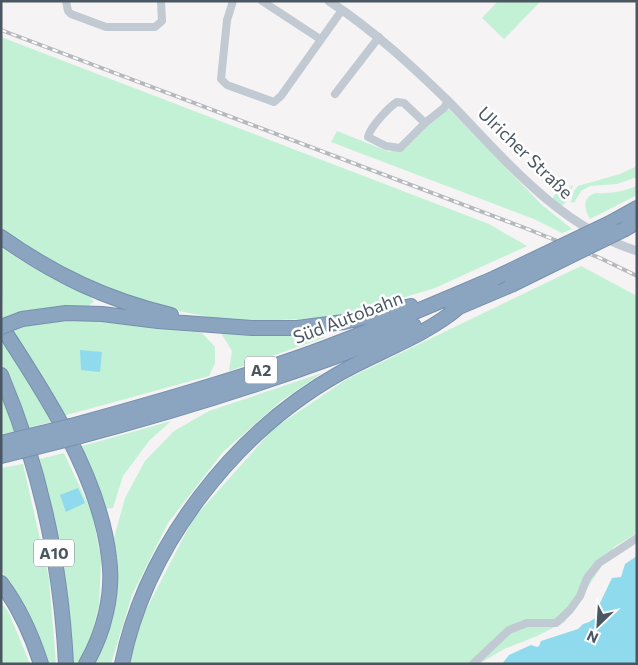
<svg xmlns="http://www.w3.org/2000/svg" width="638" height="665" font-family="Commissioner,sans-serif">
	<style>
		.green { fill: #c3f1d5 }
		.water { fill: #90daee }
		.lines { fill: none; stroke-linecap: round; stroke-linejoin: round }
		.motorway-casing { stroke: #7690ad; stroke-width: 16 }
		.minor { stroke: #c1cad2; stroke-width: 8 }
		.tertiary { stroke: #c1cad2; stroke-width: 9 }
		.motorway { stroke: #8ba5c1; stroke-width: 14 }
		.rail-casing { stroke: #b5b8bd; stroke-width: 4 }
		.rail { stroke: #fff; stroke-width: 2; stroke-dasharray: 5.5; stroke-linecap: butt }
		.motorway-bridge-casing { stroke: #7690ad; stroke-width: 16; stroke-linecap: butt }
		.motorway-bridge { stroke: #8ba5c1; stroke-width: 14 }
		.labels { text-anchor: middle; stroke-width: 5; stroke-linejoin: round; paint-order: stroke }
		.shield { fill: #fff; stroke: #808990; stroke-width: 1 }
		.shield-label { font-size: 16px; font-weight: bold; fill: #4a5661 }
		.street-label { font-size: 18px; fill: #4a5661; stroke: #fff }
	</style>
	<rect width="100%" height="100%" fill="#f5f3f3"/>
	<path class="green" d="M 498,1 L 541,1 L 504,39 L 482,18 Z
		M 1,37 L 489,224 L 527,246 L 435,288 L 339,317 L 236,322 L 163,308 L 89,283 L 16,241 L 1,228 Z
		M 449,109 L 542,205 L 572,229 L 562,233 L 534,219 L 331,142 L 337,131 L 390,152 L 421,123 L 428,126 Z
		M 637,166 L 637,177 L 617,184 L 590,186 L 581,191 L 574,203 L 571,202 L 574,191 L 578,186 L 620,174 Z
		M 560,185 L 568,188 L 573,185 L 568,200 L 562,206 L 557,205 L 552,200 Z
		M 637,186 L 637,195 L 590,219 C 584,210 582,196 596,193 C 599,193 602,194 605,193 C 616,193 627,190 637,186 Z
		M 1,247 C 18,260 38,270 56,280 C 68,287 86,290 94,301 L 88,307 L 59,306 L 27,311 L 3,319 Z
		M 581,266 L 637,296 L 637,533 L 614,547 L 565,622 L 537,636 L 504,649 L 479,664 L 129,664 L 134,633 L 193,519 L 273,429 L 347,379 Z
		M 90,320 L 202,333 L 215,347 L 215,363 L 209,376 L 63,416 L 12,330 L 44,321 Z
		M 221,333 L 326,337 L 229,371 L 232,351 Z
		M 1,334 L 55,421 L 27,428 L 1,362 Z
		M 322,373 L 281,401 L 223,452 L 168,523 L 132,595 L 111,664 L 95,664 L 110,628 L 117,579 L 114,538 L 125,498 L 145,461 L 174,431 L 209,411 Z
		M 1,384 L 19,431 L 1,434 Z
		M 171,421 L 149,441 L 123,476 L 113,508 L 102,509 L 79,447 Z
		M 64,453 L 92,513 L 101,559 L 99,605 L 89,645 L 79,664 L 71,664 L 36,460 Z
		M 23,464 L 49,579 L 56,664 L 48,664 L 38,634 L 1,570 L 1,468 Z
		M 1,602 L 9,613 L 30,664 L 1,664 Z"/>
	<path class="water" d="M 80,350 L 102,352 L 100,372 L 81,370 Z
		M 78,488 L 85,503 L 66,512 L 60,495 Z
		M 637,556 L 637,664 L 502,664 L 509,655 L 531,645 L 537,647 L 539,646 L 541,641 L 578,629 L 583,624 L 589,622 L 597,617 L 600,610 L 599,605 L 612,578 L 621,577 L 625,564 Z"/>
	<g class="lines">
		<defs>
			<path id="motorway" d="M 610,223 L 637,208
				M 625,229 L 637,222
				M 1,237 C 55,275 107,300 171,315
				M 452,310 L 511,285
				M 22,319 L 66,313 L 102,314 L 158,321 L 252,328 L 297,328 L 344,322 L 411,306
				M 1,326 C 45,393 100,477 109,558 C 114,593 104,633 86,664
				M 1,375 C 40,467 61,564 66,664
				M 71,426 C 152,404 233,381 311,353 C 374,330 434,304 495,278
				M 77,437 C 191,407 304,371 414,326
				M 1,443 L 17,439
				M 1,456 L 21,451
				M 1,583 C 19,607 32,636 41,664
				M 122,664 C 146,545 235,432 340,373 C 379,351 425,336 459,307"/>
		</defs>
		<use href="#motorway" class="motorway-casing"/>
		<path class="minor" d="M 66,1 L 68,11 L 71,14 L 106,27 L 155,27 L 162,21 L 161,1
			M 233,1 L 227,20 L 221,79 L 227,85 L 274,102 L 281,96 L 342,10
			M 262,1 L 320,39
			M 335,94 L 379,37
			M 425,123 L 400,148 L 386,146 L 368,137 C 370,127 389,107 397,102 L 404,103 L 425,123 L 444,108 L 448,101
			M 473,664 L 509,630 L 527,623 L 556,623 L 570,610 L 580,596 L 587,578 L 599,563 L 637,538"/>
		<path class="tertiary" d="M 329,1 C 373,30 411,65 448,101 C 505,159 557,225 637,251"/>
		<use href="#motorway" class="motorway"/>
		<defs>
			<path id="rail" d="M 1,30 L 525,228 L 600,258 L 637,276"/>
		</defs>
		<use href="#rail" class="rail-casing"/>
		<use href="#rail" class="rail"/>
		<defs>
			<path id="motorway-bridge" d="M 495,278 L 610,223
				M 511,285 L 625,229
				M 1,327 L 22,319
				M 17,439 L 71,426
				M 21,451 L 77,437"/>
		</defs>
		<use href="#motorway-bridge" class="motorway-bridge-casing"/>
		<use href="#motorway-bridge" class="motorway-bridge"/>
	</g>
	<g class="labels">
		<g class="shield">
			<rect x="245" y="356.5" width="32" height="27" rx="4"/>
			<rect x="34" y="539.5" width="40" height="27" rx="4"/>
		</g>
		<g class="shield-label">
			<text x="261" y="376">A2</text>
			<text x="54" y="559">A10</text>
		</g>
		<g class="street-label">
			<text transform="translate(525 153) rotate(44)" y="6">Ulricher Straße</text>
			<text transform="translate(348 318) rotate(-21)" y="6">Süd Autobahn</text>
		</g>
	</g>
	<rect width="638" height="665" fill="none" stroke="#4a5661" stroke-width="5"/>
	<g transform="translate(598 625) rotate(205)" stroke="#ffffff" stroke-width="4" paint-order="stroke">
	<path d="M0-4L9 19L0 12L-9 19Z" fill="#4a5661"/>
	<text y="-8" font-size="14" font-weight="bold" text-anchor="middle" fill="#4a5661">N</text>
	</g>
</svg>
